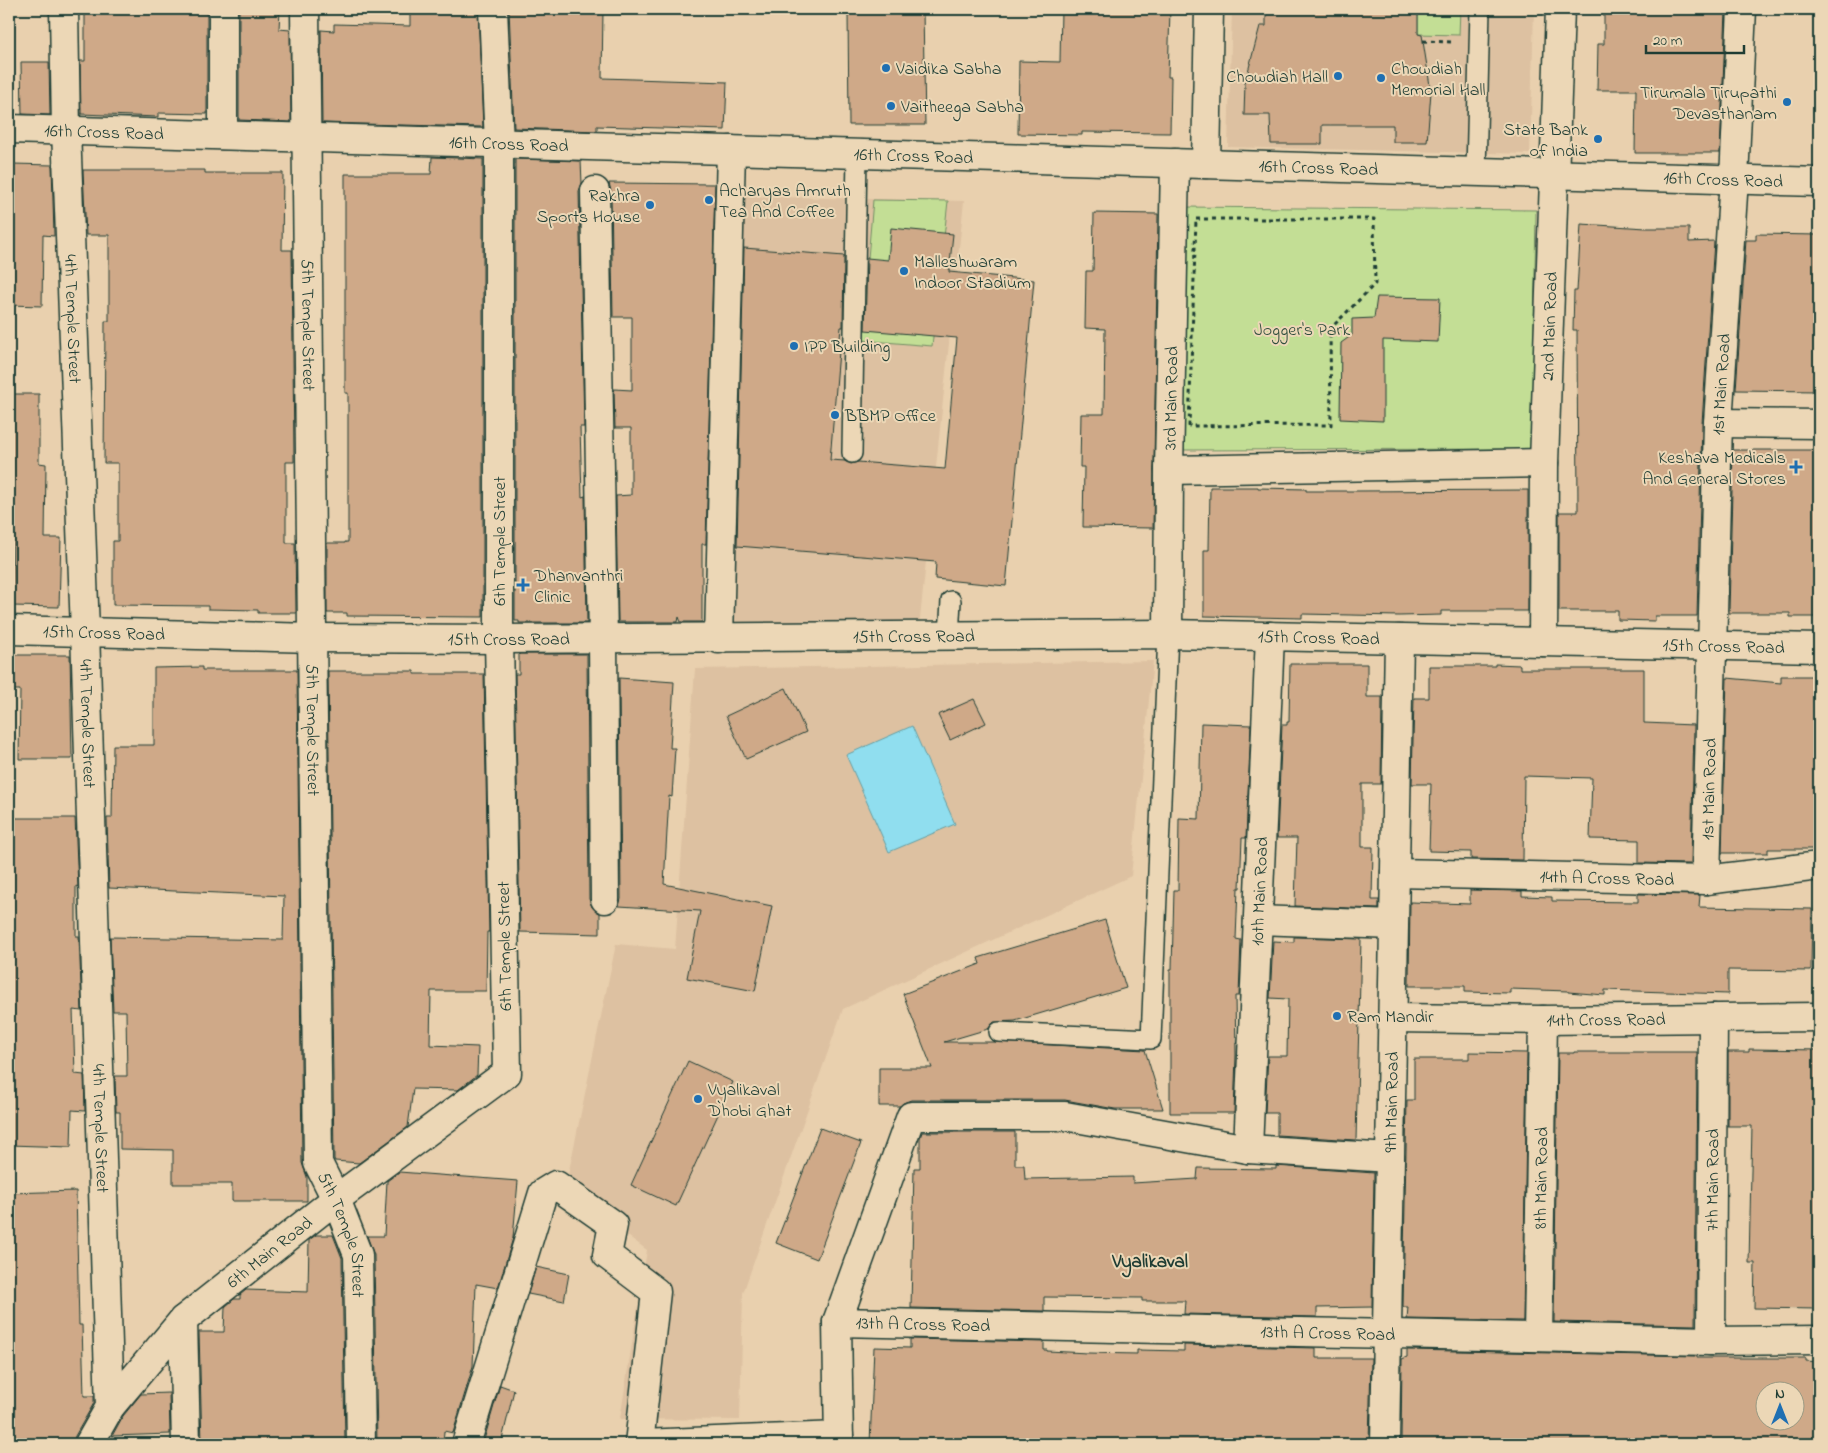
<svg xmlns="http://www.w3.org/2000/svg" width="1828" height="1453" font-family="'Indie Flower',sans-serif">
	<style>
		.built { fill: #ddc1a1 }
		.green { fill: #c3de95; stroke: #718e64 }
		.water { fill: #90deef; stroke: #639ea4 }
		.building { fill: #cfa988; stroke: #1f3d34; fill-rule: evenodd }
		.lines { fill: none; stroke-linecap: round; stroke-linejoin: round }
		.lane-casing { stroke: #1f3d34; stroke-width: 22 }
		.street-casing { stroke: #1f3d34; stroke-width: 31 }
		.secondary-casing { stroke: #1f3d34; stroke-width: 31 }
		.path { stroke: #1f3d34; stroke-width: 3; stroke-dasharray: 4 4; stroke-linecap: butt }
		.lane { stroke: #ecd7b6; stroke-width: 19 }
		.street { stroke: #ecd7b6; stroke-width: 28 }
		.secondary { stroke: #ecd7b6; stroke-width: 28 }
		.poi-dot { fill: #1f6fb2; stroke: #ecd7b6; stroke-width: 2 }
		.labels { text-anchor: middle; stroke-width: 4; stroke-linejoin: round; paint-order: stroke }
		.poi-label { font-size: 18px; fill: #1f3d34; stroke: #ecd7b6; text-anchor: start }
		.street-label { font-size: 18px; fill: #1f3d34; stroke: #ecd7b6 }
		.park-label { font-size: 18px; fill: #2f4d3e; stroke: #ecd7b6 }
		.neighbourhood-label { font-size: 19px; font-weight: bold; fill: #1f3d34; stroke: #ecd7b6 }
	</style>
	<rect width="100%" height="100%" fill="#e9d0ae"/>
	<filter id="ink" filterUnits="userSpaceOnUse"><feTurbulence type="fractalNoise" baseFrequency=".02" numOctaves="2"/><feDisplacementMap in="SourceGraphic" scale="10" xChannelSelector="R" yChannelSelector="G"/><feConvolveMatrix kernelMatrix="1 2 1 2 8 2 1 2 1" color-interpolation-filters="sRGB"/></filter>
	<g filter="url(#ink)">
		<path class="built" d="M 1232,9 L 1534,9 L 1530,154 L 1228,147 Z
			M 732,196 L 964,201 L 919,628 L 727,630 Z
			M 1153,661 L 1131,876 L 843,1009 L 743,1293 L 740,1420 L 620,1419 L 647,1250 L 565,1190 L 616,944 L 675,949 L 695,669 Z"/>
		<path class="green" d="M 1418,9 L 1460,9 L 1459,35 L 1418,34 Z
			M 873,200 L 948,201 L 932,346 L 861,340 Z
			M 1181,207 L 1536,210 L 1532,449 L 1180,450 Z"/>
		<path class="water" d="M 912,726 L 955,824 L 889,852 L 846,755 Z"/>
		<path class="building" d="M 85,9 L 207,9 L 207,114 L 158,113 L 158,117 L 81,114 L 80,61 L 85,61 Z
			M 239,9 L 280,9 L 279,29 L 290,30 L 291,122 L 239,120 Z
			M 410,9 L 478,9 L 483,127 L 322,123 L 321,30 L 334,31 L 334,24 L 410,26 Z
			M 509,9 L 603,9 L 602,78 L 727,82 L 725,130 L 597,126 L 597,131 L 514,128 Z
			M 1061,9 L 1170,9 L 1168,77 L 1171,77 L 1170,133 L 1082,132 L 1082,135 L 1018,134 L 1019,61 L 1060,62 Z
			M 1266,9 L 1418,9 L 1418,34 L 1422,35 L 1431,92 L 1427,142 L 1393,142 L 1393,125 L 1322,125 L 1322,144 L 1271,144 L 1270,115 L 1244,115 L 1245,83 L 1260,26 L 1266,26 Z
			M 1604,9 L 1686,9 L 1726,11 L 1720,153 L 1635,153 L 1636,90 L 1597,90 L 1598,44 L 1604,44 Z
			M 923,10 L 925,125 L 849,125 L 848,11 Z
			M 21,62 L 49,62 L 50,115 L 22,114 Z
			M 432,157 L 483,159 L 483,617 L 347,616 L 347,613 L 327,613 L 327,543 L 345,543 L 345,542 L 348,542 L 348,393 L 345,393 L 345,174 L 431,174 Z
			M 515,159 L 581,161 L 582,183 L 579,191 L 584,427 L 580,427 L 582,497 L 585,496 L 587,623 L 519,623 L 519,621 L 515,621 Z
			M 13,164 L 52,165 L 54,236 L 43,235 L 42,306 L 9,305 L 9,244 L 11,244 Z
			M 83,170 L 205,170 L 205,173 L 283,173 L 282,250 L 292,250 L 294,462 L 286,462 L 286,543 L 295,543 L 296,613 L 258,613 L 258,610 L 208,609 L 208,606 L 113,605 L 113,541 L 118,541 L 118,463 L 104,463 L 105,321 L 109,321 L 109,235 L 86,235 Z
			M 609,183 L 715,184 L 706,544 L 702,544 L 702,622 L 681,622 L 679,617 L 678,622 L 618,622 L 616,496 L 631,495 L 631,428 L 615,428 L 614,389 L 632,390 L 632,317 L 613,317 L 611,191 Z
			M 1094,213 L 1158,214 L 1153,528 L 1083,527 L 1084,467 L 1080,467 L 1081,414 L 1104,414 L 1105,329 L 1085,328 L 1086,271 L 1093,271 Z
			M 1581,224 L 1646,228 L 1689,228 L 1689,242 L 1714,241 L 1702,423 L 1697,616 L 1655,616 L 1655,621 L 1618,620 L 1618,611 L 1559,611 L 1559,512 L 1578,512 L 1577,330 L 1573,330 L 1574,291 L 1577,291 Z
			M 891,228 L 953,234 L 949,272 L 1034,280 L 1006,586 L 935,579 L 936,562 L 737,546 L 744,248 L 844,256 L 843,327 L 841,327 L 830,460 L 845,461 L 851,464 L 858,462 L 945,469 L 957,338 L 865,330 L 867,258 L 888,260 Z
			M 1756,234 L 1819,235 L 1817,391 L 1736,390 L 1746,240 L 1756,240 Z
			M 1377,297 L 1440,298 L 1438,342 L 1383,340 L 1383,421 L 1340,419 L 1341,343 L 1352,335 L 1352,319 L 1374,318 Z
			M 9,394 L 39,394 L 39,463 L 46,464 L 45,538 L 61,538 L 59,607 L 12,606 L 13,529 L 9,529 Z
			M 1733,450 L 1819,450 L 1819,617 L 1790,617 L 1790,613 L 1729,613 Z
			M 1210,487 L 1258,487 L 1258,488 L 1306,489 L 1306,491 L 1356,491 L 1528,490 L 1528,611 L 1441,611 L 1441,615 L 1399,616 L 1302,614 L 1302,618 L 1204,616 L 1204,550 L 1209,550 Z
			M 519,654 L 587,654 L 589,899 L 592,907 L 600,913 L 600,934 L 520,932 L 515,674 L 519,674 Z
			M 9,655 L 70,655 L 72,759 L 19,759 L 20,690 L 9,690 Z
			M 1290,664 L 1367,664 L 1367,697 L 1382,697 L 1381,784 L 1362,784 L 1362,847 L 1373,847 L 1372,900 L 1379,900 L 1379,909 L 1295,906 L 1297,838 L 1277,838 L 1282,725 L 1287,725 L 1287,722 L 1289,722 Z
			M 1495,664 L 1520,665 L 1520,669 L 1644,669 L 1644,723 L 1694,725 L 1691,864 L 1639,863 L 1639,840 L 1590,839 L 1592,778 L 1524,776 L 1523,860 L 1471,859 L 1471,852 L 1429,851 L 1431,784 L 1412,784 L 1414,698 L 1429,698 L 1429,666 L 1495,666 Z
			M 202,667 L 202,670 L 297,670 L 302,1163 L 307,1177 L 307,1201 L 232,1201 L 232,1184 L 173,1184 L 173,1150 L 120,1149 L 120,1112 L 116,1112 L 115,1076 L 127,1076 L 126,1011 L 113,1011 L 110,937 L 283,940 L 284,896 L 109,888 L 107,818 L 112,818 L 113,745 L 154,745 L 154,668 Z
			M 328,671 L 414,671 L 414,674 L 484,674 L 489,932 L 487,932 L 486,991 L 431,991 L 430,1045 L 478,1047 L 477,1075 L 458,1090 L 413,1089 L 408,1127 L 359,1163 L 335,1161 L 334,1159 Z
			M 1781,676 L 1819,676 L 1818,849 L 1768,849 L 1768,853 L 1722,853 L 1727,678 L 1781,683 Z
			M 619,678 L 674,682 L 670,748 L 675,748 L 672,797 L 669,796 L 664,884 L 772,906 L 755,991 L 687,978 L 700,911 L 619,906 L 621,899 Z
			M 786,688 L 806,732 L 746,759 L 726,716 Z
			M 974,699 L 986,723 L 950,740 L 938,715 Z
			M 1201,723 L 1251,725 L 1246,838 L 1242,838 L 1240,888 L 1238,888 L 1236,939 L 1241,940 L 1239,996 L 1235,996 L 1236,1055 L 1234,1113 L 1170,1113 L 1170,969 L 1172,969 L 1174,890 L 1178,890 L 1179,818 L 1199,819 Z
			M 9,818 L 75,818 L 78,887 L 76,886 L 76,936 L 79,936 L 82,1011 L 73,1010 L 75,1074 L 84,1075 L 85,1111 L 72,1110 L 71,1147 L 9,1145 Z
			M 1470,890 L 1522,891 L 1522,896 L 1552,897 L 1552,901 L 1638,902 L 1638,894 L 1700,895 L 1699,907 L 1812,909 L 1811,971 L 1728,970 L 1728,994 L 1605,990 L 1605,995 L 1568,992 L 1568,991 L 1510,989 L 1510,993 L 1465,992 L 1465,986 L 1409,986 L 1410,902 L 1470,904 Z
			M 1105,920 L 1126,988 L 1015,1021 L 994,1022 L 988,1029 L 944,1042 L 996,1042 L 1145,1050 L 1163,1109 L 1115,1109 L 1065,1100 L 911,1100 L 903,1103 L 900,1106 L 879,1106 L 879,1068 L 932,1068 L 903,994 L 980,964 L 978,958 Z
			M 1294,937 L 1361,939 L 1356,1140 L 1277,1135 L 1277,1113 L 1265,1113 L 1268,1056 L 1287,1056 L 1288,999 L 1270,998 L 1273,941 L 1294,942 Z
			M 1749,1049 L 1819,1050 L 1818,1309 L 1754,1308 L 1755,1263 L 1749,1263 L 1752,1126 L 1728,1126 L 1728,1052 L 1749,1052 Z
			M 1469,1052 L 1527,1053 L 1523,1321 L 1407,1319 L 1408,1307 L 1403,1307 L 1407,1100 L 1414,1100 L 1414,1059 L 1469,1059 Z
			M 1574,1052 L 1697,1052 L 1695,1325 L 1554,1322 L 1558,1053 L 1574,1053 Z
			M 688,1061 L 733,1082 L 676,1206 L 631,1185 Z
			M 820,1128 L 861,1143 L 817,1259 L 776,1243 Z
			M 922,1132 L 1015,1132 L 1015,1165 L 1024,1165 L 1025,1179 L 1133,1177 L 1133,1183 L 1197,1179 L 1198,1168 L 1276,1169 L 1276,1166 L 1374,1173 L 1372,1307 L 1317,1308 L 1317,1317 L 1184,1314 L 1185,1301 L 1142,1301 L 1142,1298 L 1044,1297 L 1044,1311 L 911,1308 L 914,1168 L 920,1168 L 920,1138 Z
			M 399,1172 L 518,1181 L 513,1238 L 498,1288 L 476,1284 L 473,1366 L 453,1433 L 444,1431 L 443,1444 L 377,1444 L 374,1255 L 367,1236 L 384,1236 L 387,1181 Z
			M 76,1191 L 79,1325 L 82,1325 L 84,1396 L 94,1396 L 94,1403 L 75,1436 L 73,1444 L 9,1444 L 9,1193 Z
			M 316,1235 L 333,1235 L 342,1258 L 345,1444 L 202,1444 L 199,1332 L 224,1332 L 225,1307 L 234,1299 L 240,1299 L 240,1295 L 246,1290 L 308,1292 L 309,1240 Z
			M 536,1267 L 569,1274 L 564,1301 L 528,1294 Z
			M 910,1339 L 1044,1342 L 1044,1350 L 1047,1350 L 1047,1351 L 1088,1353 L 1137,1354 L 1137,1350 L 1184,1351 L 1184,1345 L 1316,1348 L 1316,1358 L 1371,1358 L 1369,1444 L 870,1444 L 874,1347 L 910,1348 Z
			M 1407,1350 L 1697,1356 L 1697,1358 L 1806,1358 L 1806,1361 L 1819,1362 L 1819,1444 L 1401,1444 L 1402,1359 L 1407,1357 ZM 1766,1390 L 1796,1390 L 1796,1420 L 1766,1420 Z
			M 500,1385 L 514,1390 L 501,1444 L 484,1440 Z
			M 169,1393 L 170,1434 L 112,1436 L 123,1416 L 141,1394 Z"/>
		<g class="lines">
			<defs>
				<path id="lane" d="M 1476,172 L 1480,9
					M 852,453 L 857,154
					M 949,636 L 951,601
					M 999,1032 L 1151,1039 L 1168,634"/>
				<g id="street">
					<path id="s1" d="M 64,9 L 66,130 L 85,631 L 110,1407"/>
					<path id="s2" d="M 305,9 L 318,1163 L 336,1199 L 358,1255 L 361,1444"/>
					<path d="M 223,135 L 223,9"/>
					<path d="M 1206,164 L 1209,9"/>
					<path d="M 595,191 L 603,639 L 605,899"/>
					<path d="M 1718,423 L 1819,424"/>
					<path d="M 1169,470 L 1544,463"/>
					<path id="s3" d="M 1168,634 L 1169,470 L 1175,163"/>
					<path d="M 719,639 L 731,150"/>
					<path id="s4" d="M 1543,642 L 1544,463 L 1560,9"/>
					<path id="s5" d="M 1395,873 L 1706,880 L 1819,866"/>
					<path id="s6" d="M 1706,880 L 1718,423 L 1734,179 L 1742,9"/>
					<path d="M 1258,920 L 1394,925"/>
					<path id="s7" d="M 1392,1018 L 1543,1020 L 1819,1017"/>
					<path id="s8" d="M 1248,1149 L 1270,636"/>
					<path d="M 183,1320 L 186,1444"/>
					<path id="s9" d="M 837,1322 L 1711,1341 L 1819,1340"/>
					<path id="s10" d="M 1538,1337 L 1543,1020"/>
					<path id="s11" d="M 1711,1341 L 1713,1018"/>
					<path id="s12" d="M 89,1444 L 110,1407 L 183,1320 L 336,1199 L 507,1073 L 499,639 L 499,144 L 493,9"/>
					<path d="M 466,1444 L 543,1193 L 556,1185 L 613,1225 L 607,1255 L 656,1292 L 639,1444"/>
					<path d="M 642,1444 L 839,1436"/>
					<path d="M 839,1444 L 837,1322 L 911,1116 L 1065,1116 L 1248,1149 L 1390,1158"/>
					<path id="s13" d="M 1385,1444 L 1399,639"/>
				</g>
				<g id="secondary">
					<path id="s14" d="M 9,129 L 1819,182"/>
					<path id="s15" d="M 9,630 L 313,638 L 499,639 L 1168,634 L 1819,648"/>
				</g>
			</defs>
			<use href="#lane" class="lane-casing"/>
			<use href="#street" class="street-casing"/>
			<use href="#secondary" class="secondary-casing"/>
			<path class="path" d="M 1423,41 L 1454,42
				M 1196,219 L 1374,219 L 1375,284 L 1330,329 L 1331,425 L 1189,426 Z"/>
			<use href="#lane" class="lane"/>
			<use href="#street" class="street"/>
			<use href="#secondary" class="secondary"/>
		</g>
	</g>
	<g class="poi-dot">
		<circle cx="886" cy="68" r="5"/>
		<circle cx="1338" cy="76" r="5"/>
		<circle cx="1381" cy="78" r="5"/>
		<circle cx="1787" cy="102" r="5"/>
		<circle cx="891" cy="106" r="5"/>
		<circle cx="1598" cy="139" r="5"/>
		<circle cx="709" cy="200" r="5"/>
		<circle cx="650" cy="205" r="5"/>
		<circle cx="904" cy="271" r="5"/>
		<circle cx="794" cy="346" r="5"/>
		<circle cx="835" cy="415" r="5"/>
		<path d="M1793.5 459.5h5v5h5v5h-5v5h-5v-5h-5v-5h5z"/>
		<path d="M520.5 577.5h5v5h5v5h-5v5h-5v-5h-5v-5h5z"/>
		<circle cx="1337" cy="1016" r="5"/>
		<circle cx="698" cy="1099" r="5"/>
	</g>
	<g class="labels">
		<g class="poi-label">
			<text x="896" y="74">Vaidika Sabha</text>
			<text x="1391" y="74">Chowdiah<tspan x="1391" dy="21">Memorial Hall</tspan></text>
			<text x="1328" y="82" text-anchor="end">Chowdiah Hall</text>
			<text x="1777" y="98" text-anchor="end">Tirumala Tirupathi<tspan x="1777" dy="21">Devasthanam</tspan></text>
			<text x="901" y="112">Vaitheega Sabha</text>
			<text x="1588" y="135" text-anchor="end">State Bank<tspan x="1588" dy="21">of India</tspan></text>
			<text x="719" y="196">Acharyas Amruth<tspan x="719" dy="21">Tea And Coffee</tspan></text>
			<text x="640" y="201" text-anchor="end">Rakhra<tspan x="640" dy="21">Sports House</tspan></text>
			<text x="914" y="267">Malleshwaram<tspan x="914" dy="21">Indoor Stadium</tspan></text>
			<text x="804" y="352">IPP Building</text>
			<text x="845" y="421">BBMP Office</text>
			<text x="1786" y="463" text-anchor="end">Keshava Medicals<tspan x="1786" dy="21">And General Stores</tspan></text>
			<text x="534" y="581">Dhanvanthri<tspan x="534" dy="21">Clinic</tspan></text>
			<text x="1347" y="1022">Ram Mandir</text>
			<text x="708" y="1095">Vyalikaval<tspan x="708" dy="21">Dhobi Ghat</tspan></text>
		</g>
		<g class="street-label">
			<text dy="6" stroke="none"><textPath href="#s14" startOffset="95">16th Cross Road</textPath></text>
			<text dy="6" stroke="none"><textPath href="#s14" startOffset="500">16th Cross Road</textPath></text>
			<text dy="6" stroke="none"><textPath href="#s14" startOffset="905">16th Cross Road</textPath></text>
			<text dy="6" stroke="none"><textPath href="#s14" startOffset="1310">16th Cross Road</textPath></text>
			<text dy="6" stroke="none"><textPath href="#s14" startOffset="1715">16th Cross Road</textPath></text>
			<text dy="6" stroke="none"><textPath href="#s1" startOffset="310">4th Temple Street</textPath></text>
			<text dy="6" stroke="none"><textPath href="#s4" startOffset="316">2nd Main Road</textPath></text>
			<text dy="6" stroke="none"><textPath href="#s2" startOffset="316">5th Temple Street</textPath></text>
			<text dy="6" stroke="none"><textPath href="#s6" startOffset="496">1st Main Road</textPath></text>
			<text dy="6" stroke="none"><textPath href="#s3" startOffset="236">3rd Main Road</textPath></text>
			<text transform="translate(499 541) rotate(-90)" y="6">6th Temple Street</text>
			<text dy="6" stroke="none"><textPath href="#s15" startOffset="95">15th Cross Road</textPath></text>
			<text dy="6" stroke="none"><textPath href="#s15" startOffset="905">15th Cross Road</textPath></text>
			<text dy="6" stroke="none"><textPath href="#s15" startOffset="1310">15th Cross Road</textPath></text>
			<text dy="6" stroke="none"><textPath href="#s15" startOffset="500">15th Cross Road</textPath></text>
			<text dy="6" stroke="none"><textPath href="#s15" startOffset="1715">15th Cross Road</textPath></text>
			<text dy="6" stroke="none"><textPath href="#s1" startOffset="715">4th Temple Street</textPath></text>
			<text dy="6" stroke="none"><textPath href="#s2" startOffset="721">5th Temple Street</textPath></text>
			<text dy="6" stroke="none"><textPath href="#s6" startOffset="91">1st Main Road</textPath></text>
			<text dy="6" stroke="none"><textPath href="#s5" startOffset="212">14th A Cross Road</textPath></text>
			<text dy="6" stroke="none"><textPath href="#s8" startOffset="258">10th Main Road</textPath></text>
			<text transform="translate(504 946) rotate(-91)" y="6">6th Temple Street</text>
			<text dy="6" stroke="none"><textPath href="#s7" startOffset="214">14th Cross Road</textPath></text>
			<text dy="6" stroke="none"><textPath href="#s13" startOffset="342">9th Main Road</textPath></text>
			<text dy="6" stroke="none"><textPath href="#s1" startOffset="1120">4th Temple Street</textPath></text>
			<text dy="6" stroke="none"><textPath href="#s10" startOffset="159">8th Main Road</textPath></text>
			<text dy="6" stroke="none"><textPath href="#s11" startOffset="161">7th Main Road</textPath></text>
			<text dy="6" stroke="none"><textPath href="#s2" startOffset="1231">5th Temple Street</textPath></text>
			<text dy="6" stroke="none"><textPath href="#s12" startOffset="266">6th Main Road</textPath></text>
			<text dy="6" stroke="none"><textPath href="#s9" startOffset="86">13th A Cross Road</textPath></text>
			<text dy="6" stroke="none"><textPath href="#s9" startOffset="491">13th A Cross Road</textPath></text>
		</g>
		<g class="park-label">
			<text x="1302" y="335">Jogger's Park</text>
		</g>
		<g class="neighbourhood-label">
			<text x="1150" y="1267">Vyalikaval</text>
		</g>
	</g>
	<rect width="1828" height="1453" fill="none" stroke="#ecd7b6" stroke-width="30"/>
	<rect x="15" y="15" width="1798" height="1423" fill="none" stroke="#1f3d34" stroke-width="2" filter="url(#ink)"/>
	<g transform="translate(1780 1406)"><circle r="24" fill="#ecd7b6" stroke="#9a9982"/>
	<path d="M0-4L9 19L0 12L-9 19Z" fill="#1f6fb2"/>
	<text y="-8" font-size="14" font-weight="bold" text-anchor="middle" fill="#1f3d34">N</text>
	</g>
	<path d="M1646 45v8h98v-8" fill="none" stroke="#1f3d34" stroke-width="2.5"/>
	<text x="1653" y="45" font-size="15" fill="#1f3d34" stroke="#ecd7b6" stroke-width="4" paint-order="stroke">20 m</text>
</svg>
